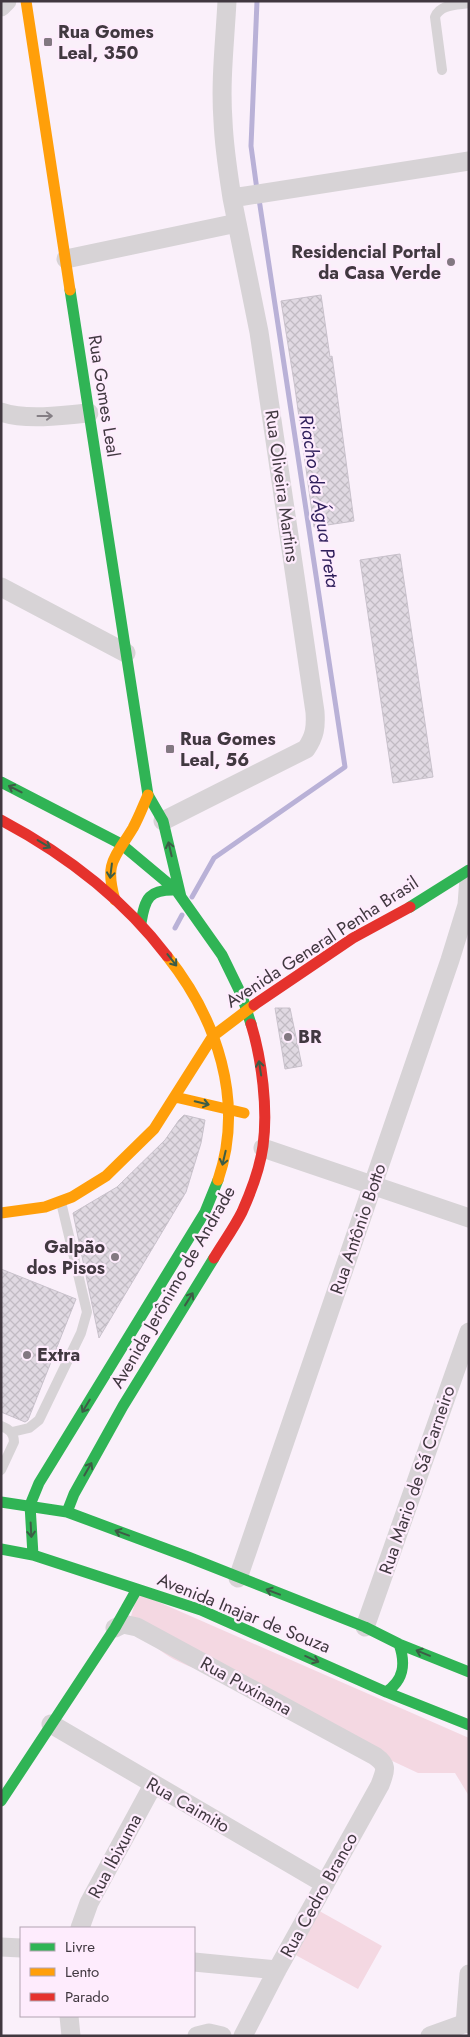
<svg xmlns="http://www.w3.org/2000/svg" width="470" height="2037" font-family="Jost,sans-serif">
	<style>
		.green { fill: #f4d8e2 }
		.lines { fill: none; stroke-linecap: round; stroke-linejoin: round }
		.stream { stroke: #b9b1d7; stroke-width: 5 }
		.building { fill: url(#building-cross-hatch); stroke: #c8c1cb }
		.lane { stroke: #d7d3d6; stroke-width: 10 }
		.street { stroke: #d7d3d6; stroke-width: 19 }
		.fast { stroke: #30b455; stroke-width: 11 }
		.slow { stroke: #ff9f0a; stroke-width: 11 }
		.jam { stroke: #e5322d; stroke-width: 11 }
		.oneway { stroke: #847e84 }
		.oneway2 { stroke: #3c5d46 }
		.poi-dot { fill: #827881; stroke: #feecfd; stroke-width: 2 }
		.labels { text-anchor: middle; stroke-width: 4.5; stroke-linejoin: round; paint-order: stroke }
		.poi-label { font-size: 18px; font-weight: bold; fill: #413840; stroke: #feecfd; text-anchor: start }
		.street-label { font-size: 18px; fill: #413840; stroke: #feecfd }
		.water-label { font-size: 19px; font-style: italic; fill: #2e1e5b; stroke: #feecfd }
	</style>
	<defs>
		<pattern id="building-cross-hatch" width="8" height="8" patternUnits="userSpaceOnUse" patternTransform="scale(1.25)"><rect width="8" height="8" fill="#e0d9e2"/><path d="M0 0l8 8M0 8l8-8" fill="none" stroke="#c1bbc3"/></pattern>
	</defs>
	<rect width="100%" height="100%" fill="#faf0fa"/>
	<path class="green" d="M 138,1593 L 469,1738 L 469,1796 L 455,1773 L 418,1773 L 194,1668 C 164,1657 148,1644 131,1616 Z
		M 314,1908 L 382,1946 L 358,1989 L 290,1952 Z"/>
	<g class="lines">
		<path class="stream" d="M 257,1 L 251,146 L 257,190
			M 192,897 L 214,858 L 345,767 L 259,199
			M 175,928 L 182,915"/>
	</g>
	<path class="building" d="M 321,295 L 330,357 L 332,356 L 354,521 L 314,527 L 295,388 L 281,301 Z
		M 400,554 L 433,777 L 393,783 L 360,560 Z
		M 275,1008 L 290,1008 L 302,1066 L 285,1069 Z
		M 184,1115 L 205,1120 L 201,1143 L 186,1192 L 99,1338 L 73,1213 L 117,1187 L 165,1140 L 179,1120 Z
		M 1,1269 L 76,1299 L 28,1420 L 25,1422 L 1,1412 Z"/>
	<g class="lines">
		<path class="lane" d="M 442,70 L 435,17 C 440,4 457,5 469,3
			M 1,1426 C 9,1429 14,1433 14,1442 L 1,1470
			M 12,1432 L 29,1428 L 39,1420 L 81,1333 L 87,1312 L 61,1202"/>
		<path class="street" d="M 227,1 C 225,41 220,81 223,121 C 224,147 228,172 232,198
			M 1,7 L 7,1
			M 66,259 L 237,223 L 232,198 L 469,161
			M 1,412 C 28,421 62,415 89,413
			M 1,587 L 126,653
			M 163,821 L 306,749 C 315,736 316,727 315,712 L 259,332 L 237,223
			M 263,1148 L 469,1218
			M 238,1578 L 450,960 L 467,905 L 469,878
			M 365,1627 L 469,1332
			M 115,1628 L 123,1624 L 137,1627 L 375,1756 C 389,1766 385,1771 380,1785 L 277,1970 L 243,2036
			M 51,1724 L 325,1884
			M 80,1928 L 89,1903 L 153,1785
			M 1,1947 L 21,1948
			M 194,1962 L 277,1970
			M 69,2016 L 71,2036
			M 465,2024 L 469,1974
			M 197,2036 L 209,2033 L 222,2036
			M 430,2036 L 469,2022"/>
		<path class="fast" d="M 70,290 L 148,795 L 163,821 L 181,897
			M 1,782 L 121,844 L 176,890 L 222,955 L 242,996 L 251,1024
			M 410,907 L 469,870
			M 141,923 C 145,898 149,889 176,890
			M 1,1502 L 67,1512 L 188,1557 L 365,1627 L 399,1644 L 469,1672
			M 67,1512 L 74,1494 L 123,1406 L 214,1258
			M 1,1549 L 33,1555 L 201,1610 L 386,1692 L 469,1725
			M 33,1555 L 30,1505 L 39,1483 L 205,1212 L 218,1180
			M 386,1692 C 404,1680 406,1664 399,1644
			M 1,1801 L 115,1628 L 137,1589"/>
		<path class="slow" d="M 26,1 L 70,290
			M 115,900 C 104,862 115,858 133,828 C 139,817 143,806 148,795
			M 167,956 C 217,1019 245,1101 218,1180
			M 175,1097 L 244,1113
			M 1,1213 L 45,1207 L 72,1197 L 106,1176 L 154,1129 L 213,1036 L 254,1005"/>
		<path class="jam" d="M 1,820 C 65,854 123,898 167,956
			M 254,1005 L 353,938 L 410,907
			M 214,1258 C 223,1243 234,1228 242,1212 C 251,1192 260,1168 263,1146 C 268,1109 262,1060 251,1024"/>
	</g>
	<defs><path id="oneway-shaft" d="M-6 0H5M1.5-3L5.5 0L1.5 3" fill="none" stroke-width="1.6" stroke-linecap="round" stroke-linejoin="round" transform="scale(1.25)"/></defs>
	<use class="oneway" href="#oneway-shaft" transform="translate(45 416)"/>
	<g class="oneway2">
		<use href="#oneway-shaft" transform="translate(15 789) rotate(-153)"/>
		<use href="#oneway-shaft" transform="translate(44 844) rotate(31)"/>
		<use href="#oneway-shaft" transform="translate(170 849) rotate(-103)"/>
		<use href="#oneway-shaft" transform="translate(111 871) rotate(97)"/>
		<use href="#oneway-shaft" transform="translate(172 960) rotate(52)"/>
		<use href="#oneway-shaft" transform="translate(260 1068) rotate(-99)"/>
		<use href="#oneway-shaft" transform="translate(202 1103) rotate(13)"/>
		<use href="#oneway-shaft" transform="translate(224 1158) rotate(103)"/>
		<use href="#oneway-shaft" transform="translate(189 1299) rotate(-58)"/>
		<use href="#oneway-shaft" transform="translate(86 1406) rotate(121)"/>
		<use href="#oneway-shaft" transform="translate(88 1469) rotate(-60)"/>
		<use href="#oneway-shaft" transform="translate(31 1530) rotate(87)"/>
		<use href="#oneway-shaft" transform="translate(122 1533) rotate(-160)"/>
		<use href="#oneway-shaft" transform="translate(273 1592) rotate(-159)"/>
		<use href="#oneway-shaft" transform="translate(423 1653) rotate(-158)"/>
		<use href="#oneway-shaft" transform="translate(312 1659) rotate(24)"/>
	</g>
	<g class="poi-dot">
		<rect x="43" y="37" width="10" height="10" rx="2.5"/>
		<circle cx="451" cy="262" r="5"/>
		<rect x="165" y="744" width="10" height="10" rx="2.5"/>
		<circle cx="288" cy="1037" r="5"/>
		<circle cx="115" cy="1257" r="5"/>
		<circle cx="27" cy="1355" r="5"/>
	</g>
	<g class="labels">
		<g class="poi-label">
			<text x="58" y="38">Rua Gomes<tspan x="58" dy="21">Leal, 350</tspan></text>
			<text x="441" y="258" text-anchor="end">Residencial Portal<tspan x="441" dy="21">da Casa Verde</tspan></text>
			<text x="180" y="745">Rua Gomes<tspan x="180" dy="21">Leal, 56</tspan></text>
			<text x="298" y="1043">BR</text>
			<text x="105" y="1253" text-anchor="end">Galpão<tspan x="105" dy="21">dos Pisos</tspan></text>
			<text x="37" y="1361">Extra</text>
		</g>
		<g class="street-label">
			<text transform="translate(104 396) rotate(81)" y="6">Rua Gomes Leal</text>
			<text transform="translate(282 486) rotate(82)" y="6">Rua Oliveira Martins</text>
			<text transform="translate(322 942) rotate(-33)" y="6">Avenida General Penha Brasil</text>
			<text transform="translate(358 1229) rotate(-71)" y="6">Rua Antônio Botto</text>
			<text transform="translate(173 1287) rotate(-60)" y="6">Avenida Jerônimo de Andrade</text>
			<text transform="translate(417 1480) rotate(-71)" y="6">Rua Mario de Sá Carneiro</text>
			<text transform="translate(244 1613) rotate(22)" y="6">Avenida Inajar de Souza</text>
			<text transform="translate(246 1686) rotate(29)" y="6">Rua Puxinana</text>
			<text transform="translate(188 1805) rotate(30)" y="6">Rua Caimito</text>
			<text transform="translate(115 1856) rotate(-62)" y="6">Rua Ibixuma</text>
			<text transform="translate(319 1895) rotate(-61)" y="6">Rua Cedro Branco</text>
		</g>
		<g class="water-label">
			<text transform="translate(320 501) rotate(81)" y="7">Riacho da Água Preta</text>
		</g>
	</g>
	<rect width="470" height="2037" fill="none" stroke="#413840" stroke-width="5"/>
	<rect x="20" y="1927" width="175" height="90" fill="#feecfd" stroke="#b2a4b1"/>
	<rect x="30" y="1943" width="25" height="8" fill="#30b455" stroke="#b2a4b1"/>
	<text x="65" y="1952" font-size="15" fill="#413840">Livre</text>
	<rect x="30" y="1968" width="25" height="8" fill="#ff9f0a" stroke="#b2a4b1"/>
	<text x="65" y="1977" font-size="15" fill="#413840">Lento</text>
	<rect x="30" y="1993" width="25" height="8" fill="#e5322d" stroke="#b2a4b1"/>
	<text x="65" y="2002" font-size="15" fill="#413840">Parado</text>
</svg>
